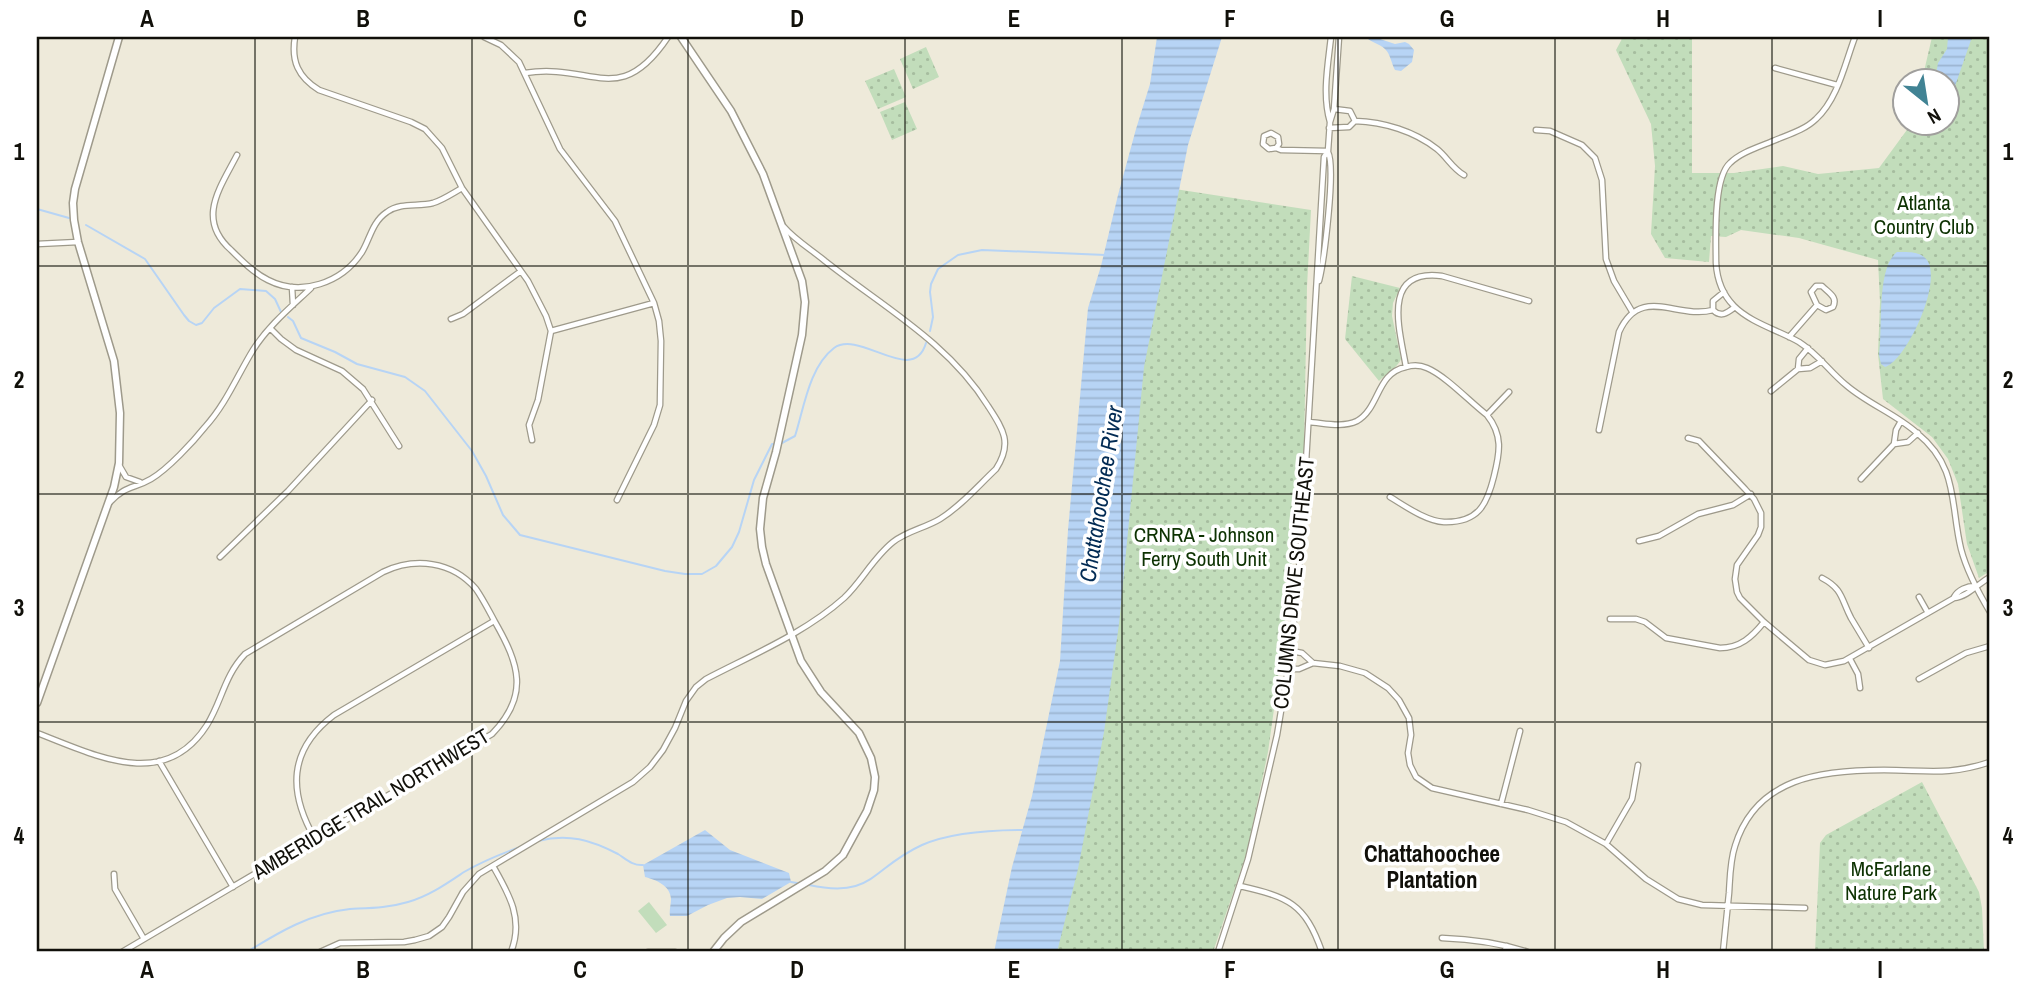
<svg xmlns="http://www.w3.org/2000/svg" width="2027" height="989" font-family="'Archivo Narrow',sans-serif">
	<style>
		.grass { fill: #c2ddbb }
		.park { fill: url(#park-dots) }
		.water { fill: url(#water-rules) }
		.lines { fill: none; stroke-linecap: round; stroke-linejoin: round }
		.stream { stroke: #b7d4f5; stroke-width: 2 }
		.street-casing { stroke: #9e9a8b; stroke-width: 7 }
		.secondary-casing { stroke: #9e9a8b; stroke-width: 9 }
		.street { stroke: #fff; stroke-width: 4.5 }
		.secondary { stroke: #fff; stroke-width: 6 }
		.grid { fill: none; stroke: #11100a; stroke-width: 2; stroke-opacity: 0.55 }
		.labels { text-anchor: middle; stroke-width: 7; stroke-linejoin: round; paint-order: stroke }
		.park-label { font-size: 21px; fill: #0d3202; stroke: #fff }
		.street-label { font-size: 21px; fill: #11100a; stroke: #fff }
		.water-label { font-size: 23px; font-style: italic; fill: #022b54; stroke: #fff }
		.neighbourhood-label { font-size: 23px; font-weight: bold; fill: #11100a; stroke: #fff }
		.neatline { fill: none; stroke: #11100a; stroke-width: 2.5 }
		.grid-label { font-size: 23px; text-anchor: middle; font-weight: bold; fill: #11100a }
	</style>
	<defs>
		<pattern id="park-dots" width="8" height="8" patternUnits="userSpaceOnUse" patternTransform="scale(1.75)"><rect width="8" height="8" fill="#c2ddbb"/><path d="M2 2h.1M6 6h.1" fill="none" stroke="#a6bd9f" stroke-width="1.8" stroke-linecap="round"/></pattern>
		<pattern id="water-rules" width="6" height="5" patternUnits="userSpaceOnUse" patternTransform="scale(1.75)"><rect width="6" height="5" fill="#b7d4f5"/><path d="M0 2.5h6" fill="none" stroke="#9cb5d1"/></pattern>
	</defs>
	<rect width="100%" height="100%" fill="#eeeada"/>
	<path class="grass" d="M 649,902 L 667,925 L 656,933 L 638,911 Z"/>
	<path class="park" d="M 1623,37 L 1692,37 L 1692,173 L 1734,173 L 1783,166 L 1818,174 L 1879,168 L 1912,123 L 1946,122 L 1946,80 L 1922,80 L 1932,37 L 1990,37 L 1990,571 L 1979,578 L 1967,544 L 1958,484 L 1948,459 L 1932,437 L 1883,399 L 1878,354 L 1880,302 L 1878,260 L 1799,238 L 1741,230 L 1726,237 L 1711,236 L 1709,262 L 1665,258 L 1651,234 L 1655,166 L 1651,124 L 1616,50 Z
		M 926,47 L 939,77 L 913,89 L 900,59 Z
		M 894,69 L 906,97 L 878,109 L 865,81 Z
		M 905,102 L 917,129 L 892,140 L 880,112 Z
		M 1175,189 L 1311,210 L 1307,287 L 1304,448 L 1287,605 L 1274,709 L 1268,752 L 1247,852 L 1213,952 L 1048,952 L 1117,514 Z
		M 1352,276 L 1400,288 L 1393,303 L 1392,316 L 1401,359 C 1399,366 1385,375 1379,381 L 1345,339 Z
		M 1922,782 L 1979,892 L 1982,908 L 1984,952 L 1815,952 L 1820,843 L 1826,835 Z"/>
	<path class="water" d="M 1157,37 L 1222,37 L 1188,145 L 1144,367 L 1119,624 L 1104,732 L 1078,869 L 1057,952 L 994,952 L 1012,867 L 1032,796 L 1060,661 L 1068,530 L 1088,308 L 1101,266 L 1118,195 L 1136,129 L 1150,84 Z
		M 1366,37 L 1374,37 L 1395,44 L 1405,42 L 1409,44 L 1414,50 L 1412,62 L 1401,71 L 1395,70 C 1391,63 1391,55 1385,49 C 1379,43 1371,43 1366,37 Z
		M 1948,37 L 1972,37 L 1953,92 L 1947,92 L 1946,80 L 1935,80 L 1938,63 L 1947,49 Z
		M 1897,252 C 1906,252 1917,251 1924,257 C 1947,274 1907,361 1885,367 L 1881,364 L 1879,355 C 1883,328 1876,268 1897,252 Z
		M 705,830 L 730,850 L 789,873 L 791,882 L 762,899 L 740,897 L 727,898 L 708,905 L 687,916 L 670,916 C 669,910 671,905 671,899 C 670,885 656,880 645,877 L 643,865 Z"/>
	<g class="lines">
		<path class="stream" d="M 37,209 L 69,218
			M 86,225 L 145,259 L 184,315 L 189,321 L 196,325 L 202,323 L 214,308 L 240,289 L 266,291 L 275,299 L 281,312
			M 288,317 L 293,321 L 301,338 L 335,352 L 357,364 L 405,377 L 425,391 L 472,451 L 486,476 L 503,515 L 520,535 L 665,571 L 685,574 L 702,574 L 716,566 L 732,547 L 739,532 L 754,480 L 772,444 L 776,444
			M 930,331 L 933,317 L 930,292 L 931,284 L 938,269 L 958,255 L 982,250 L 1106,255
			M 782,443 L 795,436 C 804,408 809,367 834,348 C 860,329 913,387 926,343
			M 538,841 C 568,833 591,840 618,854 C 626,859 633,866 643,865
			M 791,882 L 797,883
			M 809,885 C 874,899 871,868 922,845 C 952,832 991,830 1024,830
			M 247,952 C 279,932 311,913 350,909 C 369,908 388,908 408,902 C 429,896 446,884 464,872 C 483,861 503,853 523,846"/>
		<defs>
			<path id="street" d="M 295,37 C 291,61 298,77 319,90 L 411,122 L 425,129 L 442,148 L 462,188 L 528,281 L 546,316 L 551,331 L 538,400 L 529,425 L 532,440
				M 484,37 L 501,45 L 519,62 L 560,149 L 615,221 L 654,303 L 659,321 L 661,341 L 660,405 L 654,425 L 617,500
				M 1331,37 C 1328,64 1322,95 1330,122 L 1334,109 L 1339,37
				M 1855,37 C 1845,63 1838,99 1816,119 C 1805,130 1787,135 1773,141 C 1759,147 1741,152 1730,163 C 1713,178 1716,240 1716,263 C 1717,279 1723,295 1734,306 C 1751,323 1778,330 1799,342 C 1818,354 1830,372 1846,385 C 1868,404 1896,414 1917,433 C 1959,467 1950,504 1961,549 C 1967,572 1978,592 1990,612
				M 1775,68 L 1837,85
				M 525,73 C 592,62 619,110 668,37
				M 1334,109 L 1350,111 L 1355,121
				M 1329,128 L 1349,127 L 1355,121 C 1384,122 1414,131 1437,149 C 1447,157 1452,168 1464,175
				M 1536,130 L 1550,131 L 1582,145 L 1595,158 L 1602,180 L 1606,259 L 1614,281 L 1633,313
				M 1276,148 L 1279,144 L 1278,137 L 1271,133 L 1264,136 L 1263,144 L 1269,149 L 1276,148 L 1281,150 L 1327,151
				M 237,155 C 220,188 196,219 231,250 C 242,261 254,273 268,280 C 301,297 342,283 362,252 C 370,239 372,222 387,212 C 401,202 418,207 433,203 C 443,200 453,193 462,188
				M 37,244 L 78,242
				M 1319,281 C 1324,261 1336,168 1328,152
				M 1816,286 L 1822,286 C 1829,293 1838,297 1833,307 L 1826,310 L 1817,305 L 1811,292 Z
				M 292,287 L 293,305
				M 1724,292 L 1713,301 L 1713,310 C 1721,318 1727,313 1735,307
				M 451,319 L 463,314 L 521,271
				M 270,328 L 281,339 L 296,350 L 342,371 L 363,389 L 399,446
				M 551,331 L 654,303
				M 1789,337 L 1817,305
				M 1406,367 C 1400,331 1380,268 1442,276 L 1529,301
				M 1798,369 L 1799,359 L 1808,348
				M 1771,391 L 1798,369 L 1810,368 L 1822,361
				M 1487,415 L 1509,392
				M 1309,422 C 1324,423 1342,428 1357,421 C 1380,408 1376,373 1406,367 C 1413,365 1420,365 1427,368 C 1446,376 1470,402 1487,415 C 1503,435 1500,452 1494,476 C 1487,505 1478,523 1444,522 C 1426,521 1405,506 1390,497
				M 1599,430 L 1619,332 C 1641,284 1677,320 1713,310
				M 1688,438 L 1699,441 L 1745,489 L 1754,499 L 1761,513 L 1761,527 L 1758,535 L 1737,565 L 1735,579 L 1737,592 L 1740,598 L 1764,622 L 1809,660 L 1825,665 L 1844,661 L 1954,598 C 1967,597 1978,584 1990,577
				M 1894,444 L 1908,442 L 1918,433
				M 119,465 L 126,477 L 140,482
				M 1861,479 L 1894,444 L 1896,430 L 1901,421
				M 110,502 C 126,485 134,489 151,479 C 168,469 193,442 205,427 C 226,404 237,376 253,350 C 268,326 291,307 311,288
				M 1639,541 L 1659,536 L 1698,514 L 1733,505 L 1751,494
				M 220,557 L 288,491 L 372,400
				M 1822,578 C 1843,589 1841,599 1851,618 C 1857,628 1863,638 1869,648
				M 1919,597 L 1928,613
				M 1954,597 C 1958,590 1967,586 1975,586
				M 1610,619 L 1636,619 L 1645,622 L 1666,638 L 1720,648 C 1740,648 1752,637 1764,622
				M 1291,651 L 1302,653 L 1313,663 L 1340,666 L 1365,673 L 1388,688 L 1399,700 L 1409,718 L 1411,735 L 1408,753 L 1410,765 L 1416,777 L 1432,788 L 1528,810 L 1566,822 L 1606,844 L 1646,879 L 1678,899 L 1702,905 L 1805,908
				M 1850,659 L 1858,674 L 1860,688
				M 1288,669 L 1299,669 L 1313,663
				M 1919,679 L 1966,653 L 1990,646
				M 37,733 C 93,754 164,793 207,725 C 222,701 224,676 245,654 L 383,572 C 415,557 452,561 476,589 C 483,599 489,611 495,622 C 519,664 530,695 492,734 L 122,952
				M 159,761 L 233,887
				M 1501,804 L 1520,731
				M 315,839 C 288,792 288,750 334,715 L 494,621
				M 1606,844 L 1632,799 L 1638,765
				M 493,866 C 509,894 524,919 511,952
				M 114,874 L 115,889 L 144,939
				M 1240,886 C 1288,897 1305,903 1322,952
				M 1442,938 C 1471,939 1500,943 1528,952
				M 320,952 L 340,943 L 404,942 L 415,940 L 429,936 L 442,927 L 449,917 L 463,892 L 479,874 L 633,782 L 650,767 L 663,750 L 675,728 L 686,701 L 696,687 L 706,679 C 752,655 805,633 844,598 C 862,581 873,558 893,542 C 907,531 925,528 940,519 C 961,506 978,486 996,469 C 1013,443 1003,429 988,406 C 949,343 882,306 825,261 C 812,250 795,240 784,227
				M 648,952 L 675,952
				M 1218,952 L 1248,859 L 1277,735 L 1291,651 L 1301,547 L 1324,157 L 1328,151 L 1330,122
				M 1504,952 L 1507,946
				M 1723,952 C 1725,933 1727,913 1729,893 C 1730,878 1730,861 1735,846 C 1756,777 1822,770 1884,770 C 1926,770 1948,776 1990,762"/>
			<path id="secondary" d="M 681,37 L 731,111 L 763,174 L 802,281 L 805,302 L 802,335 L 776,452 L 763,498 L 760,529 L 762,547 L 766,564 L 801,661 L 821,692 L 859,733 L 871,758 L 875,777 L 874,790 L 867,811 L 843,855 L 825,871 L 741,922 L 724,938 L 713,952
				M 37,703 L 114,487 L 119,463 L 120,413 L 114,361 L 78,242 L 74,220 L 73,203 L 75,189 L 119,37"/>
		</defs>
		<use href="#street" class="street-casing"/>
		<use href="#secondary" class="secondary-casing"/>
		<use href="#street" class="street"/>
		<use href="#secondary" class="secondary"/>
	</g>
	<path class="grid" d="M 255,37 L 255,952M 472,37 L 472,952M 688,37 L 688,952M 905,37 L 905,952M 1122,37 L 1122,952M 1338,37 L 1338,952M 1555,37 L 1555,952M 1772,37 L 1772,952M 37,266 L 1990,266M 37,494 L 1990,494M 37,722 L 1990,722"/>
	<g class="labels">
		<g class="park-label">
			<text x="1924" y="210">Atlanta<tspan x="1924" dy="24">Country Club</tspan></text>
			<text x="1204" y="542">CRNRA - Johnson<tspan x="1204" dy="24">Ferry South Unit</tspan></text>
			<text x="1891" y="876">McFarlane<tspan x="1891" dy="24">Nature Park</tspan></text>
		</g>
		<g class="street-label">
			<text transform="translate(1294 583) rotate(-84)" y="7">COLUMNS DRIVE SOUTHEAST</text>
			<text transform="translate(371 804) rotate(-31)" y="7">AMBERIDGE TRAIL NORTHWEST</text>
		</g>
		<g class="water-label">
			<text transform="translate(1101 494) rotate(-81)" y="8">Chattahoochee River</text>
		</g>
		<g class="neighbourhood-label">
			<text x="1432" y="862">Chattahoochee<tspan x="1432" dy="26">Plantation</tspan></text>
		</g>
	</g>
	<rect width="2027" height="989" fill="none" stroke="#ffffff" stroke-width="77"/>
	<g transform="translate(1926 102) rotate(150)"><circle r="33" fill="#ffffff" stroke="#a09f9d" stroke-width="2"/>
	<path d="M0-5L12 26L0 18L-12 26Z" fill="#418394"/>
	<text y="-10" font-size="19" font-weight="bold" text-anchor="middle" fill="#11100a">N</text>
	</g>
	<rect x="38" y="38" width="1950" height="912" class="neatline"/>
	<g class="grid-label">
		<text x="147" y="27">A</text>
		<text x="363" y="27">B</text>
		<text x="580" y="27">C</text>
		<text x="797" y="27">D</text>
		<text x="1014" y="27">E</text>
		<text x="1230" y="27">F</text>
		<text x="1447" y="27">G</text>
		<text x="1663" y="27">H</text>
		<text x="1880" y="27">I</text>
		<text x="19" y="160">1</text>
		<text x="2008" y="160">1</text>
		<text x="19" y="388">2</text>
		<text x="2008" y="388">2</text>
		<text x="19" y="616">3</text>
		<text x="2008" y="616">3</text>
		<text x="19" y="844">4</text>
		<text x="2008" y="844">4</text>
		<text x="147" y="978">A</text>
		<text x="363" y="978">B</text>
		<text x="580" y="978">C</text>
		<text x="797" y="978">D</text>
		<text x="1014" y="978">E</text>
		<text x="1230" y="978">F</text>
		<text x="1447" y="978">G</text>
		<text x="1663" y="978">H</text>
		<text x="1880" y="978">I</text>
	</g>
</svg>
